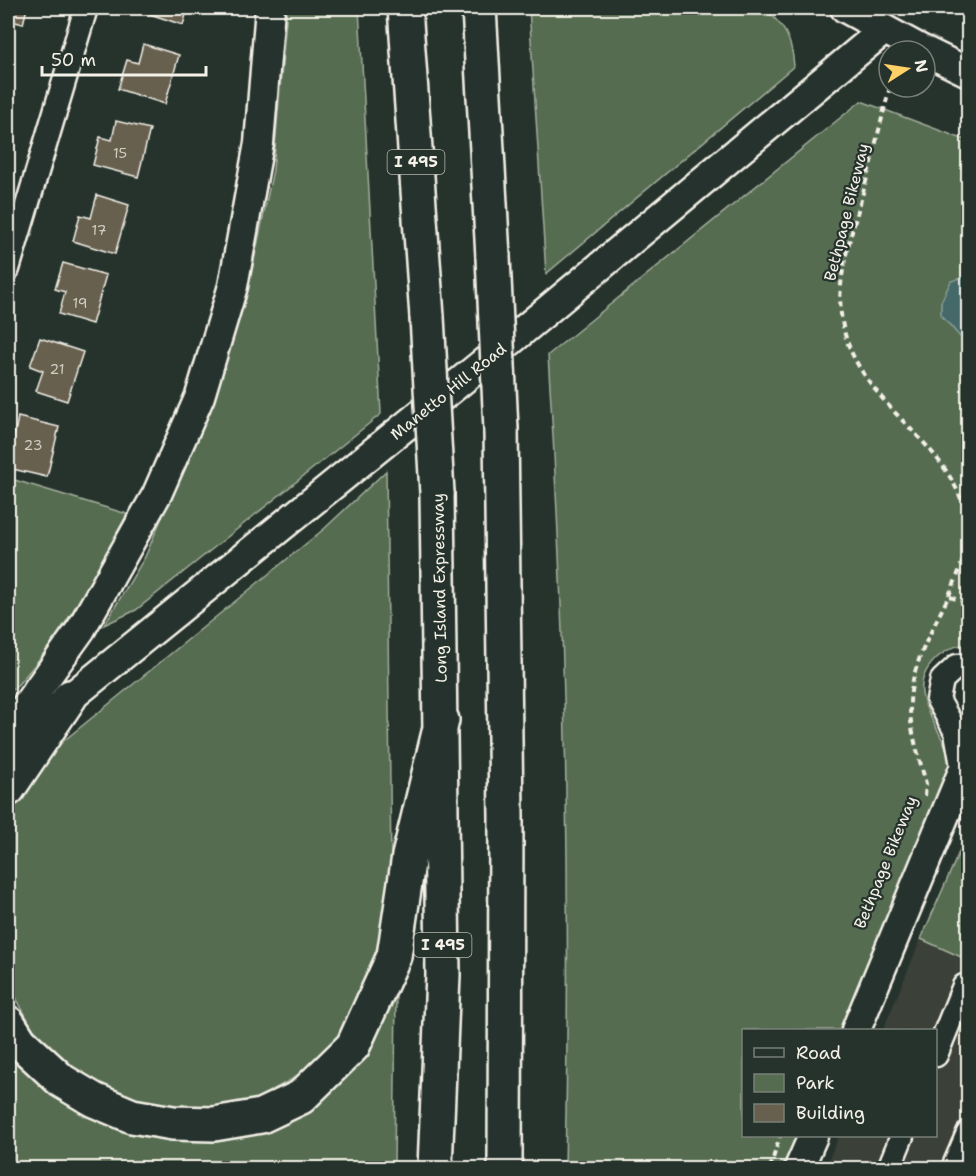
<svg xmlns="http://www.w3.org/2000/svg" width="976" height="1176" font-family="'Shantell Sans',sans-serif">
	<style>
		.built { fill: #3a4037 }
		.green { fill: #556c51; stroke: #a4ae9c; stroke-width: 1.5 }
		.water { fill: #446967; stroke: #8a9f9b; stroke-width: 1.5 }
		.building { fill: #67604f; stroke: #f4f1e8; stroke-width: 1.5 }
		.lines { fill: none; stroke-linecap: round; stroke-linejoin: round }
		.minor-casing { stroke: #f4f1e8; stroke-width: 27 }
		.major-casing { stroke: #f4f1e8; stroke-width: 33 }
		.highway-casing { stroke: #f4f1e8; stroke-width: 38 }
		.path { stroke: #f4f1e8; stroke-width: 4; stroke-dasharray: 6 4.5; stroke-linecap: butt }
		.minor { stroke: #26332d; stroke-width: 22 }
		.major { stroke: #26332d; stroke-width: 28 }
		.highway { stroke: #26332d; stroke-width: 33 }
		.highway-bridge-casing { stroke: #f4f1e8; stroke-width: 38; stroke-linecap: butt }
		.highway-bridge { stroke: #26332d; stroke-width: 33 }
		.labels { text-anchor: middle; stroke-width: 4.5; stroke-linejoin: round; paint-order: stroke }
		.number-label { font-size: 14px; fill: #d1cdc2 }
		.shield { fill: #26332d; stroke: #b6b8b0; stroke-width: 1.5 }
		.shield-label { font-size: 15px; font-weight: bold; fill: #f4f1e8 }
		.street-label { font-size: 16px; fill: #f4f1e8; stroke: #26332d }
	</style>
	<rect width="100%" height="100%" fill="#26332d"/>
	<filter id="ink" filterUnits="userSpaceOnUse"><feTurbulence type="fractalNoise" baseFrequency=".0167" numOctaves="2"/><feDisplacementMap in="SourceGraphic" scale="12" xChannelSelector="R" yChannelSelector="G"/><feConvolveMatrix kernelMatrix="1 2 1 2 8 2 1 2 1" color-interpolation-filters="sRGB"/></filter>
	<g filter="url(#ink)">
		<path class="built" d="M 968,826 L 968,1168 L 825,1168 L 839,1136 L 936,1136 L 936,1030 L 883,1030 Z"/>
		<path class="green" d="M 287,8 L 359,8 L 381,414 L 136,610 L 104,625 L 145,557 L 210,405 L 246,299 L 273,170 Z
			M 529,8 L 762,8 C 784,23 792,39 794,66 L 546,274 Z
			M 861,101 L 968,141 L 968,644 C 958,644 947,650 939,656 C 897,692 944,725 950,761 C 950,767 948,774 947,780 L 841,1030 L 744,1030 L 744,1136 L 796,1136 L 782,1168 L 565,1168 C 571,898 566,624 548,355 Z
			M 386,471 L 391,864 L 385,923 L 356,1010 L 321,1063 L 251,1102 L 171,1113 L 98,1087 L 40,1042 L 8,983 L 9,805 L 61,743 L 324,529 Z
			M 8,478 L 127,514 C 94,578 59,643 8,695 Z
			M 968,832 L 968,960 L 921,939 Z
			M 396,994 L 394,1168 L 8,1168 L 8,1041 L 212,1138 L 366,1055 Z"/>
		<path class="water" d="M 968,276 L 968,346 L 941,315 L 941,302 L 951,281 Z"/>
		<path class="building" d="M 8,8 L 27,8 L 23,24 L 8,20 Z
			M 143,8 L 188,8 L 183,25 L 141,11 Z
			M 143,44 L 179,55 L 165,104 L 118,89 L 127,60 L 138,63 Z
			M 116,121 L 150,129 L 138,177 L 93,165 L 100,137 L 112,140 Z
			M 97,195 L 129,205 L 115,254 L 73,241 L 80,215 L 91,218 Z
			M 63,263 L 106,275 L 92,324 L 59,314 L 65,292 L 55,289 Z
			M 40,338 L 83,352 L 67,401 L 36,391 L 43,371 L 30,366 Z
			M 18,417 L 59,427 L 47,477 L 8,468 Z"/>
		<g class="lines">
			<defs>
				<path id="minor" d="M 8,269 L 86,8
					M 963,771 L 956,732 L 938,700 L 942,680 L 957,666 L 968,666
					M 936,1055 L 964,986
					M 889,1168 L 902,1136
					M 953,1168 L 968,1133"/>
				<path id="major" d="M 845,8 L 924,51
					M 925,51 L 968,72
					M 8,731 L 81,629 L 157,494 L 200,396 L 233,286 L 259,143 L 270,8
					M 8,748 L 508,343 L 884,30
					M 856,1030 L 968,759
					M 799,1168 L 813,1136"/>
				<path id="highway" d="M 405,8 L 427,317
					M 479,8 L 493,257
					M 501,430 L 506,817 L 505,1168
					M 8,789 L 70,697
					M 8,1023 L 20,1042 L 62,1081 L 94,1100 L 132,1116 L 173,1123 L 214,1124 L 261,1116 L 301,1097 L 353,1046 L 394,956 L 409,856 L 442,720
					M 435,1168 L 443,975 L 437,493"/>
			</defs>
			<use href="#minor" class="minor-casing"/>
			<use href="#major" class="major-casing"/>
			<use href="#highway" class="highway-casing"/>
			<path class="path" d="M 890,87 C 881,121 873,155 864,189 C 845,259 820,315 868,380 C 905,432 949,452 968,519
				M 950,597 L 968,603
				M 925,796 L 926,784 C 920,759 909,729 910,703 C 912,641 964,593 968,531
				M 770,1168 L 780,1136"/>
			<use href="#minor" class="minor"/>
			<use href="#major" class="major"/>
			<use href="#highway" class="highway"/>
			<defs>
				<path id="highway-bridge" d="M 493,257 L 501,430
					M 427,317 L 437,493"/>
			</defs>
			<use href="#highway-bridge" class="highway-bridge-casing"/>
			<use href="#highway-bridge" class="highway-bridge"/>
		</g>
	</g>
	<g class="labels">
		<g class="number-label">
			<text x="120" y="158">15</text>
			<text x="99" y="235">17</text>
			<text x="80" y="308">19</text>
			<text x="57" y="374">21</text>
			<text x="33" y="450">23</text>
		</g>
		<g class="shield">
			<rect x="387.5" y="150" width="57" height="24" rx="4.5"/>
			<rect x="414.5" y="933" width="57" height="24" rx="4.5"/>
		</g>
		<g class="shield-label">
			<text x="416" y="167">I 495</text>
			<text x="443" y="950">I 495</text>
		</g>
		<g class="street-label">
			<text transform="translate(846 212) rotate(-76)" y="6">Bethpage Bikeway</text>
			<text transform="translate(448 391) rotate(-39)" y="6">Manetto Hill Road</text>
			<text transform="translate(439 588) rotate(-91)" y="6">Long Island Expressway</text>
			<text transform="translate(885 862) rotate(-68)" y="6">Bethpage Bikeway</text>
		</g>
	</g>
	<rect width="976" height="1176" fill="none" stroke="#26332d" stroke-width="30"/>
	<rect x="15" y="15" width="946" height="1146" fill="none" stroke="#f4f1e8" stroke-width="2" filter="url(#ink)"/>
	<rect x="742" y="1029" width="195" height="108" fill="#26332d" stroke="#787f78" stroke-width="1.5"/>
	<rect x="754" y="1048" width="30" height="9" fill="#26332d" stroke="#787f78" stroke-width="1.5"/>
	<text x="796" y="1059" font-size="18" fill="#f4f1e8">Road</text>
	<rect x="754" y="1074" width="30" height="18" fill="#556c51" stroke="#787f78" stroke-width="1.5"/>
	<text x="796" y="1089" font-size="18" fill="#f4f1e8">Park</text>
	<rect x="754" y="1104" width="30" height="18" fill="#67604f" stroke="#787f78" stroke-width="1.5"/>
	<text x="796" y="1119" font-size="18" fill="#f4f1e8">Building</text>
	<g transform="translate(907 69) rotate(78)"><circle r="28" fill="#26332d" stroke="#787f78" stroke-width="1.5"/>
	<path d="M0-4.5L10 22L0 15L-10 22Z" fill="#ffd166"/>
	<text y="-9" font-size="16" font-weight="bold" text-anchor="middle" fill="#f4f1e8">N</text>
	</g>
	<path d="M42 66v9h164v-9" fill="none" stroke="#f4f1e8" stroke-width="3"/>
	<text x="51" y="66" font-size="18" fill="#f4f1e8" stroke="#26332d" stroke-width="4.5" paint-order="stroke">50 m</text>
</svg>
